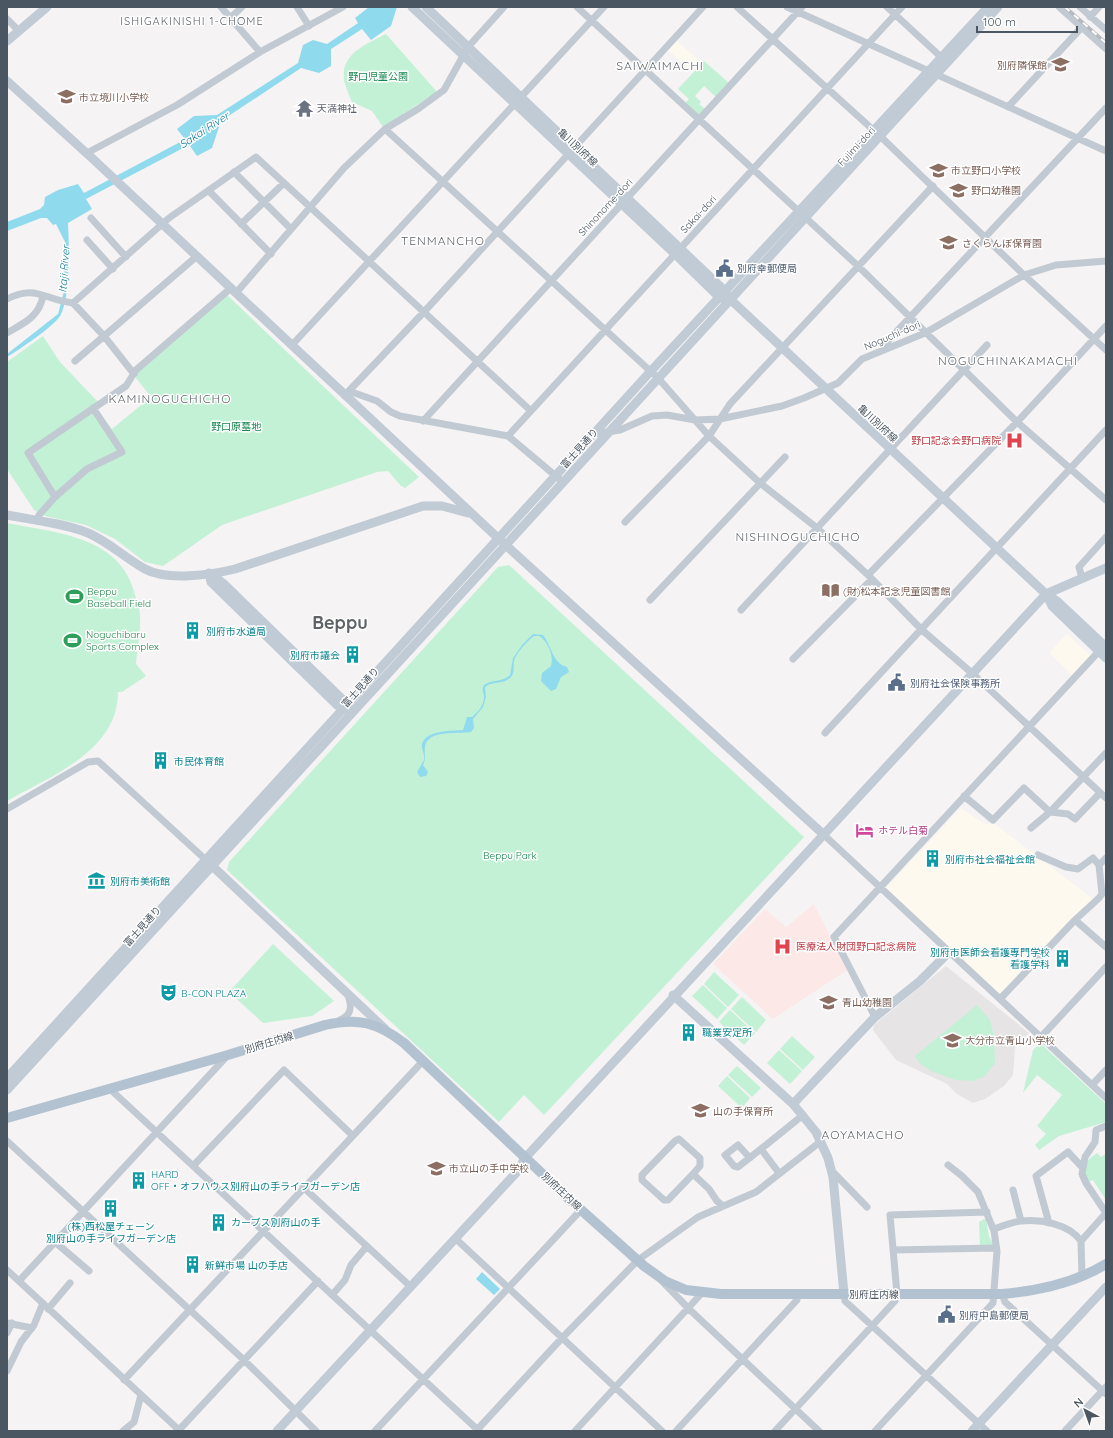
<svg xmlns="http://www.w3.org/2000/svg" width="1113" height="1438" font-family="Quicksand,'Noto Sans JP',sans-serif">
	<style>
		.commercial { fill: #fdf9ef }
		.education { fill: #e6e4e5 }
		.medical { fill: #fce8e6 }
		.green { fill: #c3f1d5 }
		.water { fill: #90daee }
		.lines { fill: none; stroke-linecap: round; stroke-linejoin: round }
		.street { stroke: #c1cad2; stroke-width: 7 }
		.secondary { stroke: #c1cbd6; stroke-width: 9 }
		.primary { stroke: #b3c2d1; stroke-width: 10 }
		.rail-casing { stroke: #b5b8bd; stroke-width: 3.5 }
		.rail { stroke: #fff; stroke-width: 2; stroke-dasharray: 6; stroke-linecap: butt }
		.labels { text-anchor: middle; stroke-width: 3; stroke-linejoin: round; paint-order: stroke }
		.education-label { font-size: 10px; fill: #785e54; stroke: #fff; text-anchor: start }
		.park-label { font-size: 10px; fill: #17864f; stroke: #fff }
		.worship-label { font-size: 10px; fill: #5b616d; stroke: #fff; text-anchor: start }
		.street-label { font-size: 10px; fill: #4a5661; stroke: #fff }
		.service-label { font-size: 10px; fill: #4e5e75; stroke: #fff; text-anchor: start }
		.health-label { font-size: 10px; fill: #be3a42; stroke: #fff; text-anchor: end }
		.leisure-label { font-size: 10px; fill: #27864d; stroke: #fff; text-anchor: start }
		.culture-label { font-size: 10px; fill: #0d838f; stroke: #fff; text-anchor: start }
		.hotel-label { font-size: 10px; fill: #b23c85; stroke: #fff; text-anchor: start }
		.neighbourhood-label { font-size: 11px; letter-spacing: 1px; fill: #5f6368; stroke: #fff }
		.water-label { font-size: 11px; font-style: italic; fill: #0c7c9b; stroke: #fff }
		.quarter-label { font-size: 12px; letter-spacing: 1px; fill: #5f6368; stroke: #fff }
		.town-label { font-size: 18px; font-weight: bold; fill: #5f6368; stroke: #fff }
	</style>
	<rect width="100%" height="100%" fill="#f5f3f3"/>
	<path class="commercial" d="M 676,40 L 701,62 L 692,73 L 667,49 Z
		M 1067,634 L 1091,656 L 1073,676 L 1049,653 Z
		M 961,808 L 985,824 L 995,824 L 1093,899 L 1002,994 L 999,995 L 887,891 L 887,887 Z"/>
	<path class="education" d="M 946,966 L 1029,1033 L 1015,1047 L 1013,1075 L 1004,1086 L 985,1099 L 973,1103 L 957,1094 L 947,1084 L 896,1060 L 873,1030 L 874,1025 Z"/>
	<path class="medical" d="M 814,904 L 847,970 L 773,1019 L 713,964 L 765,909 L 786,927 Z"/>
	<path class="green" d="M 386,34 L 437,92 L 383,127 L 372,111 L 352,102 C 349,95 345,86 344,79 C 341,53 367,44 386,34 Z
		M 704,61 L 729,83 L 716,97 L 704,86 L 695,96 L 701,102 L 699,104 L 705,109 L 699,116 L 685,103 L 689,99 L 678,89 Z
		M 226,296 L 228,296 L 419,477 L 405,488 L 401,486 L 388,471 L 377,472 L 222,525 L 163,566 L 145,562 L 115,539 L 86,525 L 45,516 L 34,510 L 7,469 L 7,362 L 43,336 L 60,362 L 98,402 L 96,408 L 112,429 L 151,397 L 136,378 L 138,372 Z
		M 7,523 C 57,533 121,536 135,595 C 137,602 140,609 140,616 C 141,632 137,649 136,664 L 146,676 L 122,692 L 118,692 C 118,751 51,776 7,801 Z
		M 509,565 L 804,837 L 544,1115 L 524,1095 L 499,1122 L 227,870 L 229,862 L 498,567 Z
		M 273,944 L 334,1001 L 312,1016 L 263,1023 L 229,992 Z
		M 714,972 L 739,995 L 728,1007 L 704,984 Z
		M 703,985 L 727,1008 L 717,1019 L 692,996 Z
		M 742,997 L 766,1020 L 756,1032 L 731,1009 Z
		M 977,1005 L 990,1020 L 994,1037 L 995,1063 L 985,1076 L 973,1081 L 956,1080 L 933,1072 L 920,1064 L 915,1056 Z
		M 730,1010 L 755,1033 L 744,1045 L 719,1022 Z
		M 792,1036 L 815,1057 L 803,1070 L 780,1049 Z
		M 1040,1043 L 1106,1104 L 1106,1122 L 1059,1136 L 1039,1150 L 1035,1145 L 1046,1134 L 1037,1126 L 1062,1095 L 1037,1075 L 1023,1093 L 1033,1050 Z
		M 779,1050 L 802,1071 L 790,1084 L 767,1063 Z
		M 737,1066 L 761,1088 L 752,1097 L 728,1075 Z
		M 727,1076 L 750,1098 L 742,1108 L 718,1086 Z
		M 1097,1153 L 1101,1157 L 1106,1154 L 1106,1200 L 1093,1180 L 1089,1182 L 1082,1171 L 1089,1159 Z
		M 984,1219 L 986,1219 L 989,1237 L 995,1246 L 980,1248 L 979,1222 Z"/>
	<path class="water" d="M 369,7 L 397,7 L 391,26 L 371,40 L 362,29 L 331,49 L 331,66 L 319,73 L 301,68 L 221,121 L 212,148 L 197,156 L 190,146 L 187,146 L 86,199 L 92,209 L 68,223 C 69,243 71,298 60,316 C 53,327 19,350 7,357 L 7,354 L 58,314 L 64,291 L 65,242 L 56,224 L 53,225 L 47,218 L 41,218 L 7,231 L 7,222 L 40,209 L 44,205 L 45,197 L 58,190 L 78,184 L 84,193 L 182,141 L 184,138 L 177,129 L 194,116 L 217,115 L 298,63 L 303,45 L 313,40 L 327,44 L 358,23 L 355,18 Z
		M 533,634 L 543,635 C 552,646 552,663 567,667 L 569,672 L 561,677 L 556,689 L 551,691 L 541,681 L 542,673 L 551,666 C 554,656 548,641 539,636 L 534,636 C 527,641 516,653 514,661 C 513,667 515,672 511,677 C 504,685 492,681 485,687 L 486,697 L 483,707 L 473,719 L 474,728 L 471,732 C 460,734 432,730 426,743 C 423,750 427,758 423,765 L 428,772 L 426,776 L 420,777 L 417,772 L 424,760 C 425,754 421,749 422,744 C 426,730 451,731 463,730 L 467,717 L 472,717 C 478,712 483,706 484,698 C 484,693 481,690 484,685 C 492,679 502,683 510,675 L 513,658 L 522,645 Z
		M 482,1272 L 500,1289 L 494,1295 L 476,1279 Z"/>
	<g class="lines">
		<path class="street" d="M 221,7 L 260,52
			M 297,7 L 309,26
			M 577,7 L 858,266 L 1017,422 L 1106,500
			M 737,7 L 880,136 L 1024,275 L 1106,350
			M 787,7 L 1106,151
			M 887,7 L 941,57
			M 1059,7 L 1106,49
			M 1080,7 L 1106,30
			M 1090,17 L 1099,7
			M 230,18 L 242,7
			M 7,19 L 19,31
			M 1008,107 L 1082,27
			M 385,129 L 658,378 L 709,436 L 760,483 L 817,528 L 868,575 L 922,630 L 973,674 L 1106,798
			M 87,153 L 177,105 L 260,52 L 343,7
			M 234,172 L 291,229
			M 209,191 L 271,254
			M 91,218 L 126,257
			M 241,224 L 284,183
			M 87,240 L 113,269
			M 236,293 L 344,168 L 385,129 L 418,109 L 444,90 L 468,47 L 504,7
			M 7,299 C 36,284 44,300 73,303 L 169,218 L 256,157 L 531,411
			M 73,303 L 104,336 L 134,374
			M 7,333 C 24,323 39,317 43,296
			M 292,345 L 604,7
			M 883,350 L 885,344 L 1106,108
			M 75,361 L 197,256
			M 349,391 L 377,401 L 391,412 L 400,416 L 508,436 L 563,482
			M 345,395 L 423,313 L 703,7
			M 423,421 L 802,7
			M 594,434 L 620,430 L 652,416 L 667,415 L 695,420 L 720,419 L 782,406 L 804,398 L 838,383 L 862,359 L 925,333 L 1024,275 L 1056,265 L 1106,261
			M 508,436 L 902,7
			M 55,497 L 87,469 L 122,452 L 93,408
			M 37,521 L 39,515 L 55,497 L 28,453 L 126,386 L 136,370 L 231,288
			M 625,522 L 709,436 L 730,404 L 933,186
			M 868,575 L 1017,422 L 1106,326
			M 1082,578 L 1079,567 L 1106,537
			M 650,600 L 785,457
			M 741,610 L 987,345
			M 793,659 L 872,579
			M 825,733 L 1106,430
			M 964,796 L 993,820 L 1024,788 L 1050,812 L 1068,814 L 1075,819 L 1100,793
			M 7,809 L 88,762 L 98,761 L 206,860
			M 1031,828 L 1050,812 L 1106,753
			M 823,834 L 1106,1098
			M 1038,855 L 1066,867 L 1078,869 L 1093,858 L 1099,865
			M 1075,920 L 1106,947
			M 1000,999 L 1075,920 L 1099,898 L 1102,894 L 1099,865 L 1106,858
			M 875,1017 L 834,937 L 1102,648
			M 340,1020 C 352,1015 352,1006 348,995
			M 1041,1037 L 1106,967
			M 1092,1085 L 1106,1070
			M 110,1089 L 479,1431
			M 7,1141 L 244,1360 L 316,1431
			M 761,1149 L 779,1173
			M 750,1158 L 738,1145 L 725,1155 L 734,1166 L 738,1167 C 760,1150 781,1133 803,1115
			M 193,1166 L 284,1070 L 352,1135
			M 832,1171 L 867,1207
			M 693,1174 L 700,1166 L 700,1158 L 679,1139 L 675,1141 L 642,1175 L 642,1180 L 664,1200 L 668,1200 L 693,1174 L 709,1189 L 717,1201 L 723,1206
			M 303,1187 L 411,1287
			M 1013,1190 L 1021,1221
			M 1049,1223 L 1036,1176 L 1068,1152 L 1082,1167
			M 994,1229 C 1002,1226 1012,1222 1021,1221 C 1041,1219 1069,1224 1081,1241 L 1082,1276
			M 456,1239 L 662,1431
			M 1081,1241 L 1106,1213 L 1086,1183 L 1082,1174 L 1085,1157 L 1095,1142 L 1096,1130 L 1106,1126
			M 55,1242 L 89,1271
			M 893,1250 L 996,1248
			M 7,1270 L 180,1431
			M 19,1281 L 227,1056
			M 662,1281 L 689,1309 L 819,1431
			M 844,1294 L 845,1301 L 987,1431
			M 1002,1294 L 1005,1302 L 1106,1394
			M 332,1295 L 345,1280 L 351,1265 L 367,1246
			M 48,1309 L 70,1283
			M 7,1323 L 32,1328
			M 7,1333 L 12,1323
			M 7,1371 L 21,1342 L 34,1325 L 43,1303
			M 124,1380 L 423,1061
			M 123,1431 L 134,1422 L 141,1395
			M 178,1431 L 318,1281
			M 375,1431 L 579,1212
			M 476,1431 L 562,1338 L 638,1260 L 698,1217 L 756,1192 L 820,1142
			M 575,1431 L 702,1293
			M 676,1431 L 797,1300 L 797,1294
			M 775,1431 L 895,1301 L 897,1294 L 890,1215 L 987,1212
			M 875,1431 L 993,1303 L 997,1251 L 994,1231 L 978,1192 L 962,1176 L 948,1165
			M 1065,1431 L 1106,1387"/>
		<path class="secondary" d="M 412,7 L 675,254 L 720,298 L 725,299
			M 426,7 L 725,291 L 731,300 L 1046,594 L 1057,601 L 1106,647
			M 7,41 L 47,7
			M 7,81 L 93,159 L 499,539 L 823,834
			M 7,515 C 33,520 63,523 88,533 C 109,542 125,558 145,569 C 167,581 211,575 235,569 L 423,506 L 442,506 L 468,513
			M 209,573 L 211,582 L 337,705 L 348,711
			M 209,573 L 224,584 L 342,699 L 349,710
			M 1046,594 L 1052,606 L 1106,658
			M 208,862 L 385,1029
			M 673,995 L 793,1104 L 816,1132 L 828,1158 L 833,1177 L 844,1294
			M 7,1078 L 650,372 L 988,7
			M 7,1090 L 998,7
			M 793,1104 L 875,1017 L 920,981 L 949,952
			M 277,1431 L 516,1173 L 526,1157 L 1046,594 L 1106,568
			M 972,1431 L 1106,1287"/>
		<path class="primary" d="M 7,1118 L 228,1055 L 325,1025 C 358,1017 378,1023 404,1043 L 570,1200 L 644,1266 L 665,1281 L 686,1290 L 721,1294 L 1002,1294 C 1037,1291 1075,1283 1106,1264"/>
		<defs>
			<path id="rail" d="M 1065,7 L 1106,43"/>
		</defs>
		<use href="#rail" class="rail-casing"/>
		<use href="#rail" class="rail"/>
	</g>
	<defs>
		<symbol id="school-bare" viewBox="-9 -9 18 18"><path d="M0-5L7-2L0 1L-7-2ZM-4 1L0 2.5L4 1V4Q0 6-4 4Z" fill="#8d6e63" stroke="#fff" stroke-width="2.5" paint-order="stroke"/></symbol>
		<symbol id="temple-bare" viewBox="-9 -9 18 18"><path d="M0-6L5-2H3V0L6.5 2.5H4V6H1.5V3h-3V6H-4V2.5H-6.5L-3 0V-2H-5Z" fill="#6b7280" stroke="#fff" stroke-width="2.5" paint-order="stroke"/></symbol>
		<symbol id="civic-bare" viewBox="-9 -9 18 18"><path d="M-.6-6.5H3V-4.5H.6V-3L4-1V1h2V6H-6V1h2V-1L-.6-3ZM-1.2 2.5V6h2.4V2.5Z" fill="#5c6f8a" stroke="#fff" stroke-width="2.5" paint-order="stroke"/></symbol>
		<symbol id="hospital-bare" viewBox="-9 -9 18 18"><path d="M-5-5h3v3.5h4V-5h3V5h-3V1.5h-4V5h-3Z" fill="#e0444e" stroke="#fff" stroke-width="2.5" paint-order="stroke"/></symbol>
		<symbol id="library-bare" viewBox="-9 -9 18 18"><path d="M-6-4Q-3-5.5-.7-3.5V5Q-3 3-6 4ZM6-4Q3-5.5 .7-3.5V5Q3 3 6 4Z" fill="#8d6e63" stroke="#fff" stroke-width="2.5" paint-order="stroke"/></symbol>
		<symbol id="stadium-bare" viewBox="-9 -9 18 18"><path d="M0-5a6.5 5 0 1 0 0 10a6.5 5 0 1 0 0-10ZM-3.5-1.8h7v3.6h-7Z" fill="#2e9e5b" stroke="#fff" stroke-width="2.5" paint-order="stroke"/></symbol>
		<symbol id="building-bare" viewBox="-9 -9 18 18"><path d="M-4-6H4V6H1V3H-1V6H-4ZM-2.5-4.3h1.7v1.8h-1.7ZM.8-4.3h1.7v1.8H.8ZM-2.5-1h1.7V.8h-1.7ZM.8-1h1.7V.8H.8Z" fill="#0f9aa8" stroke="#fff" stroke-width="2.5" paint-order="stroke"/></symbol>
		<symbol id="hotel-bare" viewBox="-9 -9 18 18"><path d="M-6-4.5h1.5V1H6V5H4.5V3h-9V5H-6ZM-4 0a1.8 1.8 0 1 1 3.6 0ZM.5 0V-2.5h3Q6-2.5 6 0Z" fill="#d1479c" stroke="#fff" stroke-width="2.5" paint-order="stroke"/></symbol>
		<symbol id="museum-bare" viewBox="-9 -9 18 18"><path d="M0-6L6-3V-2H-6V-3ZM-5-1h2V3h-2ZM-1-1h2V3h-2ZM3-1h2V3H3ZM-6 4H6V6H-6Z" fill="#0f9aa8" stroke="#fff" stroke-width="2.5" paint-order="stroke"/></symbol>
		<symbol id="theatre-bare" viewBox="-9 -9 18 18"><path d="M-5-5.5Q0-4 5-5.5V0Q5 5 0 6Q-5 5-5 0ZM-3.3-2.5H-1v1.5H-3.3ZM1-2.5H3.3v1.5H1ZM-2.8 1Q0 5.5 2.8 1Z" fill="#0f9aa8" stroke="#fff" stroke-width="2.5" paint-order="stroke"/></symbol>
	</defs>
	<g fill-rule="evenodd">
		<use href="#school-bare" x="1048" y="52" width="25" height="25"/>
		<use href="#school-bare" x="54" y="84" width="25" height="25"/>
		<use href="#temple-bare" x="292" y="96" width="25" height="25"/>
		<use href="#school-bare" x="926" y="158" width="25" height="25"/>
		<use href="#school-bare" x="946" y="178" width="25" height="25"/>
		<use href="#school-bare" x="936" y="230" width="25" height="25"/>
		<use href="#civic-bare" x="712" y="256" width="25" height="25"/>
		<use href="#hospital-bare" x="1002" y="428" width="25" height="25"/>
		<use href="#library-bare" x="818" y="578" width="25" height="25"/>
		<use href="#stadium-bare" x="62" y="584" width="25" height="25"/>
		<use href="#building-bare" x="180" y="618" width="25" height="25"/>
		<use href="#stadium-bare" x="60" y="628" width="25" height="25"/>
		<use href="#building-bare" x="340" y="642" width="25" height="25"/>
		<use href="#civic-bare" x="884" y="670" width="25" height="25"/>
		<use href="#building-bare" x="148" y="748" width="25" height="25"/>
		<use href="#hotel-bare" x="852" y="818" width="25" height="25"/>
		<use href="#building-bare" x="920" y="846" width="25" height="25"/>
		<use href="#museum-bare" x="84" y="868" width="25" height="25"/>
		<use href="#hospital-bare" x="770" y="934" width="25" height="25"/>
		<use href="#building-bare" x="1050" y="946" width="25" height="25"/>
		<use href="#theatre-bare" x="156" y="980" width="25" height="25"/>
		<use href="#school-bare" x="816" y="990" width="25" height="25"/>
		<use href="#building-bare" x="676" y="1020" width="25" height="25"/>
		<use href="#school-bare" x="940" y="1028" width="25" height="25"/>
		<use href="#school-bare" x="688" y="1098" width="25" height="25"/>
		<use href="#school-bare" x="424" y="1156" width="25" height="25"/>
		<use href="#building-bare" x="126" y="1168" width="25" height="25"/>
		<use href="#building-bare" x="98" y="1196" width="25" height="25"/>
		<use href="#building-bare" x="206" y="1210" width="25" height="25"/>
		<use href="#building-bare" x="180" y="1252" width="25" height="25"/>
		<use href="#civic-bare" x="934" y="1302" width="25" height="25"/>
	</g>
	<g class="labels">
		<g class="education-label">
			<text x="1047" y="69" text-anchor="end">別府隣保館</text>
			<text x="79" y="101">市立境川小学校</text>
			<text x="951" y="174">市立野口小学校</text>
			<text x="971" y="194">野口幼稚園</text>
			<text x="962" y="247">さくらんぼ保育園</text>
			<text x="843" y="595">(財)松本記念児童図書館</text>
			<text x="842" y="1006">青山幼稚園</text>
			<text x="965" y="1044">大分市立青山小学校</text>
			<text x="713" y="1115">山の手保育所</text>
			<text x="449" y="1172">市立山の手中学校</text>
		</g>
		<g class="park-label">
			<text x="378" y="80">野口児童公園</text>
			<text x="236" y="430">野口原墓地</text>
			<text x="510" y="859">Beppu Park</text>
		</g>
		<g class="worship-label">
			<text x="317" y="112">天満神社</text>
		</g>
		<g class="street-label">
			<text transform="translate(856 146) rotate(-47)" y="4">Fujimi-dori</text>
			<text transform="translate(578 147) rotate(43)" y="4">亀川別府線</text>
			<text transform="translate(605 207) rotate(-47)" y="4">Shinonome-dori</text>
			<text transform="translate(698 214) rotate(-47)" y="4">Sakai-dori</text>
			<text transform="translate(892 335) rotate(-23)" y="4">Noguchi-dori</text>
			<text transform="translate(878 423) rotate(43)" y="4">亀川別府線</text>
			<text transform="translate(579 448) rotate(-48)" y="4">富士見通り</text>
			<text transform="translate(360 687) rotate(-48)" y="4">富士見通り</text>
			<text transform="translate(142 926) rotate(-48)" y="4">富士見通り</text>
			<text transform="translate(269 1042) rotate(-17)" y="4">別府庄内線</text>
			<text transform="translate(562 1191) rotate(43)" y="4">別府庄内線</text>
			<text x="874" y="1298">別府庄内線</text>
		</g>
		<g class="service-label">
			<text x="737" y="272">別府幸郵便局</text>
			<text x="910" y="687">別府社会保険事務所</text>
			<text x="959" y="1319">別府中島郵便局</text>
		</g>
		<g class="health-label">
			<text x="1001" y="444">野口記念会野口病院</text>
			<text x="796" y="950" text-anchor="start">医療法人財団野口記念病院</text>
		</g>
		<g class="leisure-label">
			<text x="87" y="595">Beppu<tspan x="87" dy="12">Baseball Field</tspan></text>
			<text x="86" y="638">Noguchibaru<tspan x="86" dy="12">Sports Complex</tspan></text>
		</g>
		<g class="culture-label">
			<text x="206" y="635">別府市水道局</text>
			<text x="340" y="659" text-anchor="end">別府市議会</text>
			<text x="174" y="765">市民体育館</text>
			<text x="945" y="863">別府市社会福祉会館</text>
			<text x="110" y="885">別府市美術館</text>
			<text x="1050" y="956" text-anchor="end">別府市医師会看護専門学校<tspan x="1050" dy="12">看護学科</tspan></text>
			<text x="181" y="997">B-CON PLAZA</text>
			<text x="702" y="1036">職業安定所</text>
			<text x="151" y="1178">HARD<tspan x="151" dy="12">OFF・オフハウス別府山の手ライフガーデン店</tspan></text>
			<text x="231" y="1226">カーブス別府山の手</text>
			<text x="111" y="1230" text-anchor="middle">(株)西松屋チェーン<tspan x="111" dy="12">別府山の手ライフガーデン店</tspan></text>
			<text x="205" y="1269">新鮮市場 山の手店</text>
		</g>
		<g class="hotel-label">
			<text x="878" y="834">ホテル白菊</text>
		</g>
		<g class="neighbourhood-label">
			<text x="192" y="25">ISHIGAKINISHI 1-CHOME</text>
		</g>
		<g class="water-label">
			<text transform="translate(204 130) rotate(-33)" y="4">Sakai River</text>
			<text transform="translate(64 269) rotate(-86)" y="4">Itaji River</text>
		</g>
		<g class="quarter-label">
			<text x="660" y="70">SAIWAIMACHI</text>
			<text x="443" y="245">TENMANCHO</text>
			<text x="1008" y="365">NOGUCHINAKAMACHI</text>
			<text x="170" y="403">KAMINOGUCHICHO</text>
			<text x="798" y="541">NISHINOGUCHICHO</text>
			<text x="863" y="1139">AOYAMACHO</text>
		</g>
		<g class="town-label">
			<text x="340" y="629">Beppu</text>
		</g>
	</g>
	<rect width="1113" height="1438" fill="none" stroke="#4a5661" stroke-width="16"/>
	<g transform="translate(1085 1410) rotate(319)" stroke="#ffffff" stroke-width="3" paint-order="stroke">
	<path d="M0-3L7 15L0 10L-7 15Z" fill="#4a5661"/>
	<text y="-6" font-size="11" font-weight="bold" text-anchor="middle" fill="#4a5661">N</text>
	</g>
	<path d="M977 26v6h100v-6" fill="none" stroke="#4a5661" stroke-width="2"/>
	<text x="983" y="26" font-size="12" fill="#4a5661" stroke="#ffffff" stroke-width="3" paint-order="stroke">100 m</text>
</svg>
